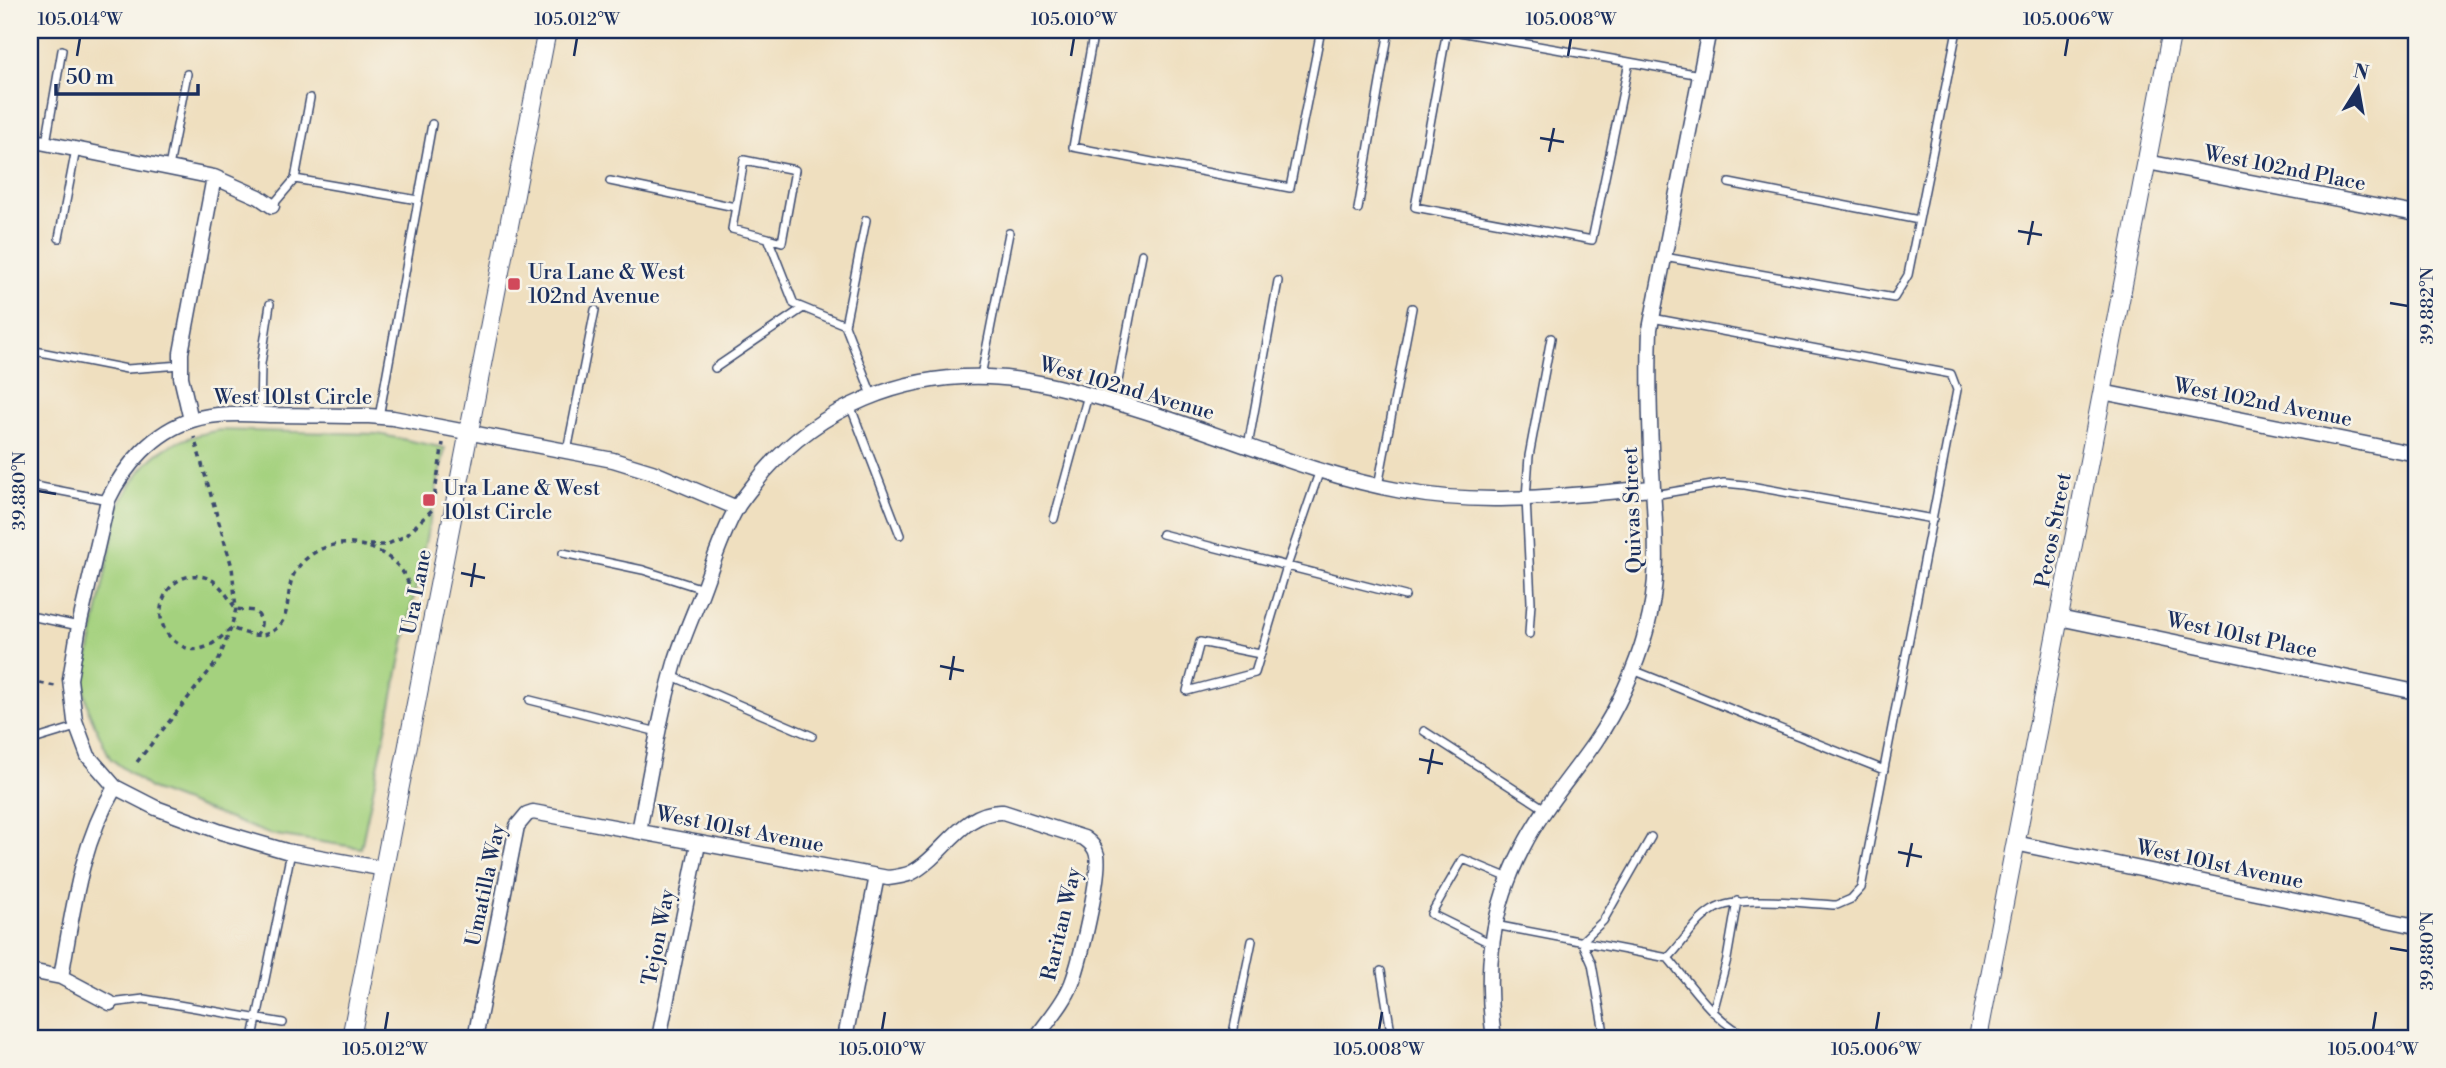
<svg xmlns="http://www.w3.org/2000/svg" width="2446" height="1068" font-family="'Libre Bodoni',serif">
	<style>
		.green { fill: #a4d17e; stroke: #60806e; stroke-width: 2 }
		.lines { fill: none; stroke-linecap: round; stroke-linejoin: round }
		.service-casing { stroke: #3b496d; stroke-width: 10 }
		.minor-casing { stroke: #3b496d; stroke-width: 17 }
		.tertiary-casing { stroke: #3b496d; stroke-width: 20 }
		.path { stroke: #3b496d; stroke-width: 3.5; stroke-dasharray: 5 5; stroke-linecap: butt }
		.service { stroke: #fff; stroke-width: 7 }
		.minor { stroke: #fff; stroke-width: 14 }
		.tertiary { stroke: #fff; stroke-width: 18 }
		.ticks { fill: none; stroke: #1b2f5e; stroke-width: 2.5 }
		.poi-dot { fill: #d1495b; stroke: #f7f3e8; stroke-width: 2.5 }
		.labels { text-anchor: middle; stroke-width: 5; stroke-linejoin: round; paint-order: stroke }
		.street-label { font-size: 21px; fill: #1b2f5e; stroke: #f7f3e8 }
		.poi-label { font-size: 21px; fill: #1b2f5e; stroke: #f7f3e8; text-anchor: start }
		.neatline { fill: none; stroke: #1b2f5e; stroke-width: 2.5 }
		.ticks-label { font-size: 18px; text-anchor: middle; fill: #1b2f5e }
	</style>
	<rect width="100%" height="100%" fill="#f7f3e8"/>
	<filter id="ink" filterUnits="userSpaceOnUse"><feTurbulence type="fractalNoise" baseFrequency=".0143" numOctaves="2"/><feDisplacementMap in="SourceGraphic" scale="14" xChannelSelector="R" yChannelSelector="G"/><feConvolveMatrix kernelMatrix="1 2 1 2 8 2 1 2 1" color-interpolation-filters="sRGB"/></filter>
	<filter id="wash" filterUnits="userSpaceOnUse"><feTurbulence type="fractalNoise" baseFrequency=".00686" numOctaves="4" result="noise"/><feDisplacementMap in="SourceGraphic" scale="28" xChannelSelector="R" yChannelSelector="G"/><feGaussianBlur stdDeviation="1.57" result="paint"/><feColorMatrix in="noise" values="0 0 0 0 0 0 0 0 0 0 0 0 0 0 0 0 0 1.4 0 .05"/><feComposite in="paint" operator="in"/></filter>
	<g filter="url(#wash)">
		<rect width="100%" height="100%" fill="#efdfbf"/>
		<path class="green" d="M 220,430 L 378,434 L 445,448 L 361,848 L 269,834 L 151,789 L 110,758 L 89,712 L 83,685 L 119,505 C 145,456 165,440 220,430 Z"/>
	</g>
	<g filter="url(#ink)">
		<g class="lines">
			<defs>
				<path id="service" d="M 1094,30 L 1073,147 L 1290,188 L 1321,30
					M 1297,30 L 1318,33
					M 1447,30 L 1415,207 L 1592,240 L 1629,62 L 1700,75
					M 1448,30 L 1629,62
					M 46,143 L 62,50
					M 169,167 L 187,74
					M 295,179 L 418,200
					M 610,181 L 735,207
					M 1729,183 L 1919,220
					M 272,206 L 295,179 L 310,98
					M 1358,209 L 1389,30
					M 59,238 L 76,149
					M 768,238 L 782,242 L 795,170 L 744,160 L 732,229 L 768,238 L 794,304 L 845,325 L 872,395
					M 1664,257 L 1894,298 L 1908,275 L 1957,30
					M 845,325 L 866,220
					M 30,350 L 127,369 L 181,365
					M 715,368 L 803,308
					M 981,376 L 1009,233
					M 1114,402 L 1142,254
					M 850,405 L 900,535
					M 260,414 L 261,364 L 270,304
					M 379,417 L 432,124
					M 1248,446 L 1278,281
					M 567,451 L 595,310
					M 30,485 L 108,500
					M 1378,486 L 1412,308
					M 1654,495 L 1724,483 L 1745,485 L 1933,519
					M 1054,519 L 1088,395
					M 1162,534 L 1405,596
					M 563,553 L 643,570 L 703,589
					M 30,616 L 79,626
					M 1529,634 L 1531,602 L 1526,498 L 1529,456 L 1551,338
					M 1260,654 L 1200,642 L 1187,691 L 1255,673 L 1287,566 L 1320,470
					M 1633,670 L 1884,770
					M 672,676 L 812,736
					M 530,700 L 658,732
					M 1424,731 L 1545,809
					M 30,741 L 76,727
					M 1495,925 L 1668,958 C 1683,943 1695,921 1713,910 C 1740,894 1805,904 1837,905 L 1851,899 L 1861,888 L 1957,390 L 1951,374 L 1652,318
					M 1492,944 L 1431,914 L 1463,859 L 1509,878
					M 1668,958 C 1693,987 1715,1024 1752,1038
					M 1381,971 L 1392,1038
					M 110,1003 L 144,999 L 283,1023
					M 1713,1012 L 1727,959 L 1737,901
					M 253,1038 L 291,852
					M 1232,1038 L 1252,941
					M 1605,1038 L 1592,964 L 1582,941 L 1603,921 L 1651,837"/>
				<path id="minor" d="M 30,140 L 214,177 L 259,197 L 272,206
					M 2147,162 L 2416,214
					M 2102,392 L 2416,454
					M 191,420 L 181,377 L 181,353 L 214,177
					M 2059,618 L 2416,692
					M 639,831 C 650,775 659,718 675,663 C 682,640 692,617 701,595 C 712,566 721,536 736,509 C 744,496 755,484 764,472 C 821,407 902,374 988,377 C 1029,378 1072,390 1111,401 C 1209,428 1303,473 1402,491 C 1485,507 1570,495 1653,488
					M 2015,843 L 2416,926
					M 385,869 L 286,851 L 221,832 L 156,808 L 115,787 L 88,756 L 75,721 L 70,679 L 79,626 L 108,500 C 124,466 155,431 192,420 C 217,412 245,414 272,415 C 304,415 336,416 369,416 L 393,418 L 613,460 L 652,472 L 737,508
					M 30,971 L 61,977 L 110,1003
					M 61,977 C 73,911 80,846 115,787
					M 475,1038 L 517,826 L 527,814 L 533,812 L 888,878 C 896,877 904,876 911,873 C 943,857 962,810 1003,812 L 1084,838 C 1091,843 1095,847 1097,855 C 1101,875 1080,962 1072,983 C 1064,1004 1048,1020 1036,1038
					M 659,1038 L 698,844
					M 845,1038 L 877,876
					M 1494,1038 C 1484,970 1491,909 1523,847 C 1542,809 1571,777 1595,742 C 1617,710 1636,668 1646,631 C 1660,581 1656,538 1653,488 C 1650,435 1648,382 1650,329 L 1709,30"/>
				<path id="tertiary" d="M 351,1038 L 547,30
					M 1978,1038 L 2172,30"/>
			</defs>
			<use href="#service" class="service-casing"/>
			<use href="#minor" class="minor-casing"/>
			<use href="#tertiary" class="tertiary-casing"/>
			<path class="path" d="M 369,545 L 386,545 L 405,536 L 432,510 L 443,443
				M 256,636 C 262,625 264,621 255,611 L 236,609 C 229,599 222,586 212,580 C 170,559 139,621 180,645 C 200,657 217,642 231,628 C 248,634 262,641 277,628 C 292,615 285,589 295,572 C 319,533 376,536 402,571 C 407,578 410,588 414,595
				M 30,681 L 55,686
				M 137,762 L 219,659 L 231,628 L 236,609 L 232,567 L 194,437"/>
			<use href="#service" class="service"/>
			<use href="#minor" class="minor"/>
			<use href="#tertiary" class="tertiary"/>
		</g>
	</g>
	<path class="ticks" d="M 77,56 L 80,38M 574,56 L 577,38M 1071,56 L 1074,38M 1568,56 L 1571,38M 2065,56 L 2068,38M 1540,138 L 1564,142M 1549,152 L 1554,128M 2018,231 L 2042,235M 2028,245 L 2033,221M 2390,303 L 2408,306M 38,491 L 56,494M 461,573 L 485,578M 471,587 L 475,563M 940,666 L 964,671M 950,680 L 954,656M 1419,759 L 1443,764M 1428,774 L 1433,749M 1898,852 L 1922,857M 1907,867 L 1912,843M 2390,948 L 2408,951M 385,1030 L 388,1012M 882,1030 L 885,1012M 1379,1030 L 1382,1012M 1876,1030 L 1879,1012M 2373,1030 L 2376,1012"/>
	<g class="poi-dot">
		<rect x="507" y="277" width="14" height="14" rx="3.5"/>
		<rect x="422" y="493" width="14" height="14" rx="3.5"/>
	</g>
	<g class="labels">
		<g class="street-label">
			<text transform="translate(2285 168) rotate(11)" y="7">West 102nd Place</text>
			<text transform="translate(1127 388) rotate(16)" y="7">West 102nd Avenue</text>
			<text x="293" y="404">West 101st Circle</text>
			<text transform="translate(2263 402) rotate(11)" y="7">West 102nd Avenue</text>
			<text transform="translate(1632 510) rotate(-92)" y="7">Quivas Street</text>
			<text transform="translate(2053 530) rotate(-79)" y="7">Pecos Street</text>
			<text transform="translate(416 592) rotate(-79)" y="7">Ura Lane</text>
			<text transform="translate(2242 635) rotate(12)" y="7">West 101st Place</text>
			<text transform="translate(740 829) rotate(11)" y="7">West 101st Avenue</text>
			<text transform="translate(2220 864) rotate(12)" y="7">West 101st Avenue</text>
			<text transform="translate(485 885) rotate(-78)" y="7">Umatilla Way</text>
			<text transform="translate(1061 924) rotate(-77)" y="7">Raritan Way</text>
			<text transform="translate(658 937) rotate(-79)" y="7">Tejon Way</text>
		</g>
		<g class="poi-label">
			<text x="528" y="279">Ura Lane &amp; West<tspan x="528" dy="24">102nd Avenue</tspan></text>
			<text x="443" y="495">Ura Lane &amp; West<tspan x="443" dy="24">101st Circle</tspan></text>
		</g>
	</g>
	<rect width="2446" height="1068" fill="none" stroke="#f7f3e8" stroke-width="77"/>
	<g transform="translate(2358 88) rotate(11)" stroke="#f7f3e8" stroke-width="5" paint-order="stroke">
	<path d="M0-5L12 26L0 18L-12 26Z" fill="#1b2f5e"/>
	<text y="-10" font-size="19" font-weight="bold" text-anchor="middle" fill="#1b2f5e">N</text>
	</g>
	<path d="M56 84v10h142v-10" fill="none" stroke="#1b2f5e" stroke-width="3.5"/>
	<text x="66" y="84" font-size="21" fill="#1b2f5e" stroke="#f7f3e8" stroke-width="5" paint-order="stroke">50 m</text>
	<rect x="38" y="38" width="2370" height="992" class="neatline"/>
	<g class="ticks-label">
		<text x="80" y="25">105.014°W</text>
		<text x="577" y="25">105.012°W</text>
		<text x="1074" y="25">105.010°W</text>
		<text x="1571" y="25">105.008°W</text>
		<text x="2068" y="25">105.006°W</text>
		<text transform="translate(2427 306) rotate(-90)" y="6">39.882°N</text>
		<text transform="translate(19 491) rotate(-90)" y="6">39.880°N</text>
		<text transform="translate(2427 951) rotate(-90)" y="6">39.880°N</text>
		<text x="385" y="1055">105.012°W</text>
		<text x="882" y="1055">105.010°W</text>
		<text x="1379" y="1055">105.008°W</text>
		<text x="1876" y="1055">105.006°W</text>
		<text x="2373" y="1055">105.004°W</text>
	</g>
</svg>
